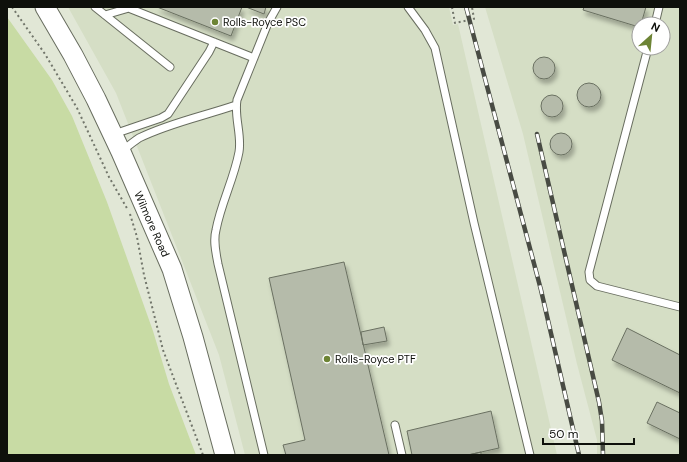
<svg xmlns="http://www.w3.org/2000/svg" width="687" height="462" font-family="'DM Sans',sans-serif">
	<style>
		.built { fill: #d5dec5; fill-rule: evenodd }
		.green { fill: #c8dba4 }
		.building { fill: #b5bbaa; stroke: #6a7061; filter: url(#shadow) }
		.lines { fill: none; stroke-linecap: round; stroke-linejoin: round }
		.lane-casing { stroke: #686d5f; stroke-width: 9 }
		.secondary-casing { stroke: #686d5f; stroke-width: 21 }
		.path { stroke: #72766b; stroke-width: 2; stroke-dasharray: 2 3; stroke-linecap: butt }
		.lane { stroke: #fff; stroke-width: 7 }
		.secondary { stroke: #fff; stroke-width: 19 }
		.rail-casing { stroke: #484b43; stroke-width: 4.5 }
		.rail { stroke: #fff; stroke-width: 3; stroke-dasharray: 9; stroke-linecap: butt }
		.poi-dot { fill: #6d8435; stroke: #fff; stroke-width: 1.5 }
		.labels { text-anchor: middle; stroke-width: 3.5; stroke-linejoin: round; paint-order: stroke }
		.poi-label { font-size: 11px; fill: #0e100b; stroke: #fff; text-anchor: start }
		.street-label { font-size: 11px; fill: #0e100b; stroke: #fff }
	</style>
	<defs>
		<filter id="shadow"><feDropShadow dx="2.5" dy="4.5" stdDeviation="2" flood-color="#0004"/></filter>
	</defs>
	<rect width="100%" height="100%" fill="#e1e7d6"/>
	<path class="built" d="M 68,7 L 449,7 L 453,25 L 458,24 L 557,455 L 245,455 L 219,355 L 116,93 Z
		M 485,7 L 680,7 L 680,455 L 597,455 L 597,440 L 577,364 L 523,134 ZM 639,24 L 663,24 L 663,48 L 639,48 Z"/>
	<path class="green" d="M 7,17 L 52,80 L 72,116 L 107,202 L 153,331 L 169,384 L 196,455 L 7,455 Z"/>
	<path class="building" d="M 157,7 L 242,7 L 231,36 Z
		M 246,7 L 266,7 L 264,14 Z
		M 584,7 L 646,7 L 641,24 L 639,24 L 639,27 L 583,10 Z
		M533 68a11 11 0 1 1 22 0a11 11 0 1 1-22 0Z
		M577 95a12 12 0 1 1 24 0a12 12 0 1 1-24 0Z
		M541 106a11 11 0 1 1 22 0a11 11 0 1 1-22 0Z
		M550 144a11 11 0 1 1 22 0a11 11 0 1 1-22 0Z
		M 344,262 L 389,455 L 286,455 L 283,445 L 305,440 L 269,278 Z
		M 384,327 L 387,341 L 363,345 L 361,332 Z
		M 627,328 L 680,355 L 680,393 L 612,360 Z
		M 657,402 L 680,413 L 680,439 L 647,423 Z
		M 491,411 L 499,448 L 468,455 L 412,455 L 407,431 Z
		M 481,452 L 481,455 L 468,455 Z"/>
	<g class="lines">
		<defs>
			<path id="lane" d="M 95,7 L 170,67
				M 126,7 L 254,58
				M 408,7 L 425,30 L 435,48 L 474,223 L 530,455
				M 105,15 L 129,8
				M 655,24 L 659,7
				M 648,48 L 589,272 L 590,280 L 597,286 L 680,307
				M 114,134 L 161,118 L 168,114 L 209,52 L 214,42
				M 122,151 C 127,147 133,142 139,138 C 169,123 204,116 236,105
				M 395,425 L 402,455
				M 264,455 L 218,264 C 216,253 213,241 216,230 C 221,203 234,179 239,152 C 242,135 234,117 237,100 L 268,23 L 277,7"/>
			<path id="secondary" d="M 45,7 L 73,55 L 96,99 L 121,152 L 172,269 L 193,337 L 225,455"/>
		</defs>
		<use href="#lane" class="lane-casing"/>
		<use href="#secondary" class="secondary-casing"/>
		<path class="path" d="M 12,7 L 45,54 L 77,108 L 109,177 L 128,210
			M 452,7 L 455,23 L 474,19 L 472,7
			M 130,214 L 137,237 L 144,275 L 163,350 L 203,455"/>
		<use href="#lane" class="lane"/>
		<use href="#secondary" class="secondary"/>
		<defs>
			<path id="rail" d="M 466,7 L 541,290 L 579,455
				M 537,134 L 599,402 L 602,421 L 603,455"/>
		</defs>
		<use href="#rail" class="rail-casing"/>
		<use href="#rail" class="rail"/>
	</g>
	<g class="poi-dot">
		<circle cx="215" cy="22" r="4"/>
		<circle cx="327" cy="359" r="4"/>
	</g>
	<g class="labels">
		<g class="poi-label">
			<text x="223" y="26">Rolls-Royce PSC</text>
			<text x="335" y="363">Rolls-Royce PTF</text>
		</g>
		<g class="street-label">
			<text transform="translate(152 224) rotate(66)" y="4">Wilmore Road</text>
		</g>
	</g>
	<rect width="687" height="462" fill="none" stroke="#0e100b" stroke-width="16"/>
	<g transform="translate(651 36) rotate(27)"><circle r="19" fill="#ffffff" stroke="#9f9f9d"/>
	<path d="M0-3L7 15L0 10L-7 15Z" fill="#6d8435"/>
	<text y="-6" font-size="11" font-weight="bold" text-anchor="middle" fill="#0e100b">N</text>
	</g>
	<path d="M543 438v6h91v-6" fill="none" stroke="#0e100b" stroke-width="2"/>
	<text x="549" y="438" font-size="12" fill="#0e100b" stroke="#ffffff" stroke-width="3" paint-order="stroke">50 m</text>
</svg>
